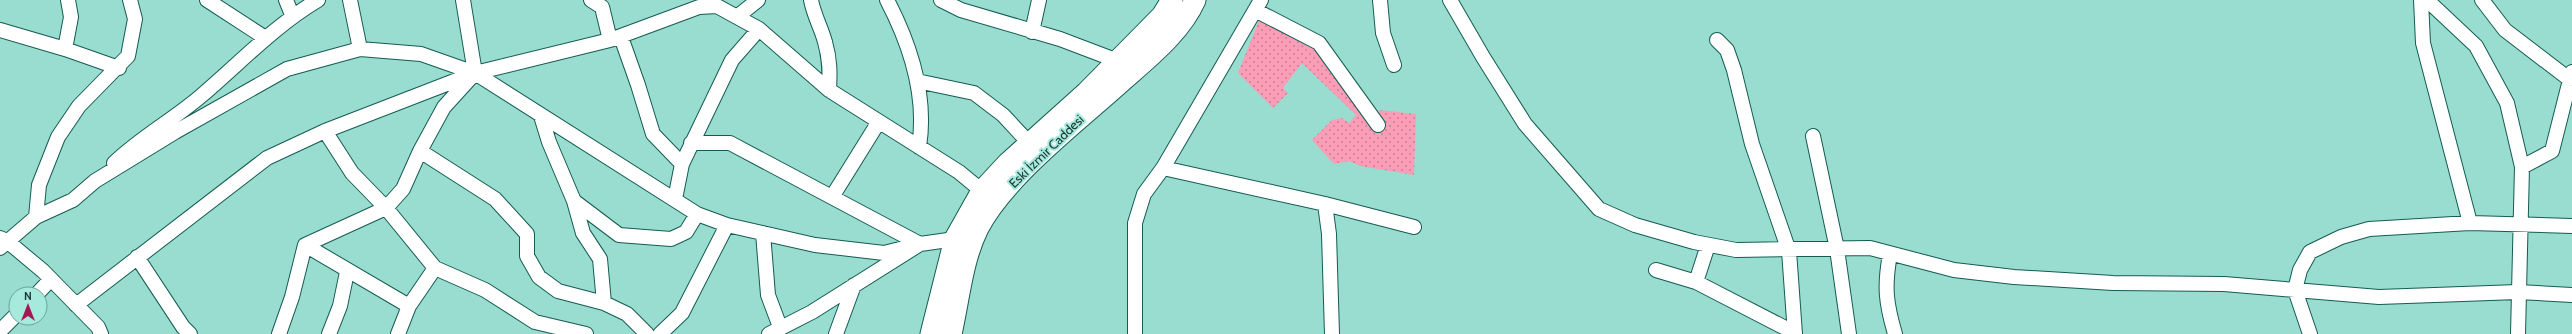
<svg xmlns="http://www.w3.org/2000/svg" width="2572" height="334" font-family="Cabin,sans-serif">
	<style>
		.garden { fill: url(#garden-dots) }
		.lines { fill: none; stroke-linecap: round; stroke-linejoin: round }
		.minor-casing { stroke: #145c52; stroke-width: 16 }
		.primary-casing { stroke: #145c52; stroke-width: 23 }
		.minor { stroke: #fff; stroke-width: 14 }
		.primary { stroke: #fff; stroke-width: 21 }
		.labels { text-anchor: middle; stroke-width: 4; stroke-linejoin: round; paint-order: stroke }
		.street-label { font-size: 13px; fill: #1c3733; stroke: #a6e9dd }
	</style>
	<defs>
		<pattern id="garden-dots" width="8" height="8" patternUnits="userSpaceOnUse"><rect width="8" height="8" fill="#fb9db7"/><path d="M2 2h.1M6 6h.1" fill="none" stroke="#ca8195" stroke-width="1.8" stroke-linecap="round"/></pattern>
	</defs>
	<rect width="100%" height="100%" fill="#99dcd0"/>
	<path class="garden" d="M 1262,13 L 1319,43 L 1379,124 L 1379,110 L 1416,114 L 1414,175 L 1360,166 L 1349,161 L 1334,164 L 1312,140 L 1332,120 L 1342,118 L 1349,123 L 1356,115 L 1302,63 L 1283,88 L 1288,93 L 1273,108 L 1238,73 Z"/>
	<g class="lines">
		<defs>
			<path id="minor" d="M 207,0 L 264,37
				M 286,0 L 292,15
				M 350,0 L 360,49
				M 591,0 L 602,7 L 610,40
				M 811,0 C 814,16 821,27 825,42 C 830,59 830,73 829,90
				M 887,0 C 910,44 927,97 919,147
				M 941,0 L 961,10 L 1060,39 L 1118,61
				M 1380,0 L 1383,33 L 1394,65
				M 1450,0 L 1483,57 L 1525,124 L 1599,209 L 1635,225 L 1694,242 L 1736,250 L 1870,248 L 1954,270 L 2014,277 L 2113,283 L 2224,284 L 2379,297 L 2518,292 L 2572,295
				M 2421,0 L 2423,43 L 2470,223
				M 2427,0 L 2476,46 L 2507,103 L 2522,167 L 2518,334
				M 2482,0 L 2505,30 L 2569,79
				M 1255,10 L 1319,43 L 1378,125
				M 738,16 L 758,0
				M 0,30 L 65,49 L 119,68
				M 1032,32 L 1039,0
				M 621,37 L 638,85 L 653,134 L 682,164 L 675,199
				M 1717,40 L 1727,50 L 1734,70 L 1752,144 L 1789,251 L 1795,334
				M 65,49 L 71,17 L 68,0
				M 917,81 L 974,93 L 1003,115 L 1030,144
				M 541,116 L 549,142 L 574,201 L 583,233 L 600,259 L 604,303
				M 325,131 L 352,173 L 386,208 L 435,268 L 485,290 L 535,322 L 586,334
				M 1813,136 L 1837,249 L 1849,334
				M 691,143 L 730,143 L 920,244
				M 420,151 L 495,199 L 527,234 L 527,256 L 539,277 L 558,291 L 604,303 L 627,314 L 647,334
				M 114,163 C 141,137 173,120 201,96 C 240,63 273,27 318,0
				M 682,164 L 732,60 L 759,29
				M 2522,167 L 2552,151 L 2572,72
				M 1163,168 L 1325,204 L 1414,227
				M 832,197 L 878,123
				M 574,201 L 619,235 L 671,239 L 686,232 L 697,214
				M 1325,204 L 1329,234 L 1332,334
				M 36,217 L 39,185 L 58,137 L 79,106 L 128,56 L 135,19 L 130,0
				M 763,233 L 768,295 L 780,327
				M 0,238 L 7,241 L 43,271 L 98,327 L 101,334
				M 305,245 L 409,306
				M 0,248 L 36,217 L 73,200 L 95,181 L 175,132 L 287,69 L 360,49 L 421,54 L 475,73 L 610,40 L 699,7 L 717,6 L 759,29 L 829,90 L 959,172 L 982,191
				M 1890,254 C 1884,287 1886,303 1895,334
				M 137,257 L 183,327 L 190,334
				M 1656,270 L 1696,282 L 1795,333
				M 1696,282 L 1708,245
				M 37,294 L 51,279
				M 76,305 L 267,158 L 325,131 L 475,73 L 463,0
				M 0,331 L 16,315
				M 279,334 L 292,297 L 305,245 L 386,208 L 403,189 L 420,151 L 444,107 L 475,73 L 697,214 L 727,225 L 815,245 L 884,253 L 920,244
				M 329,334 L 340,306 L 347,272
				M 398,334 L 409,306 L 435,268
				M 660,334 L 682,313 L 727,225
				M 769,334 L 812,312 L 920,244 L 955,239
				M 836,334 L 854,285
				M 1135,334 L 1135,223 L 1144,194 L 1163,168 L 1261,0
				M 2310,334 L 2295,290 L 2300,270 L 2310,252 L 2341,237 L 2369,229 L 2470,223 L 2572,226"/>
			<path id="primary" d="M 931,334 L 955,239 L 982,191 L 1008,163 L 1087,92 L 1162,16 L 1172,0
				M 951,334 C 959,299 962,260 978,228 C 1005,176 1078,121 1122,81 C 1148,58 1181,32 1195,0"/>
		</defs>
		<use href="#minor" class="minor-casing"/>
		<use href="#primary" class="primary-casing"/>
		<use href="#minor" class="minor"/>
		<use href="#primary" class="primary"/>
	</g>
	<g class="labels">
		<g class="street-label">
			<text transform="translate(1046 151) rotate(-44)" y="5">Eski İzmir Caddesi</text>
		</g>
	</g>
	<g transform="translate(28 306)"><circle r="19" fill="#a6e9dd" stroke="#6fa299"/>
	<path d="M0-3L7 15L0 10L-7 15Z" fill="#a61655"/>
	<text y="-6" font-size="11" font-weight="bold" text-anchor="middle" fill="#1c3733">N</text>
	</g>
</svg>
